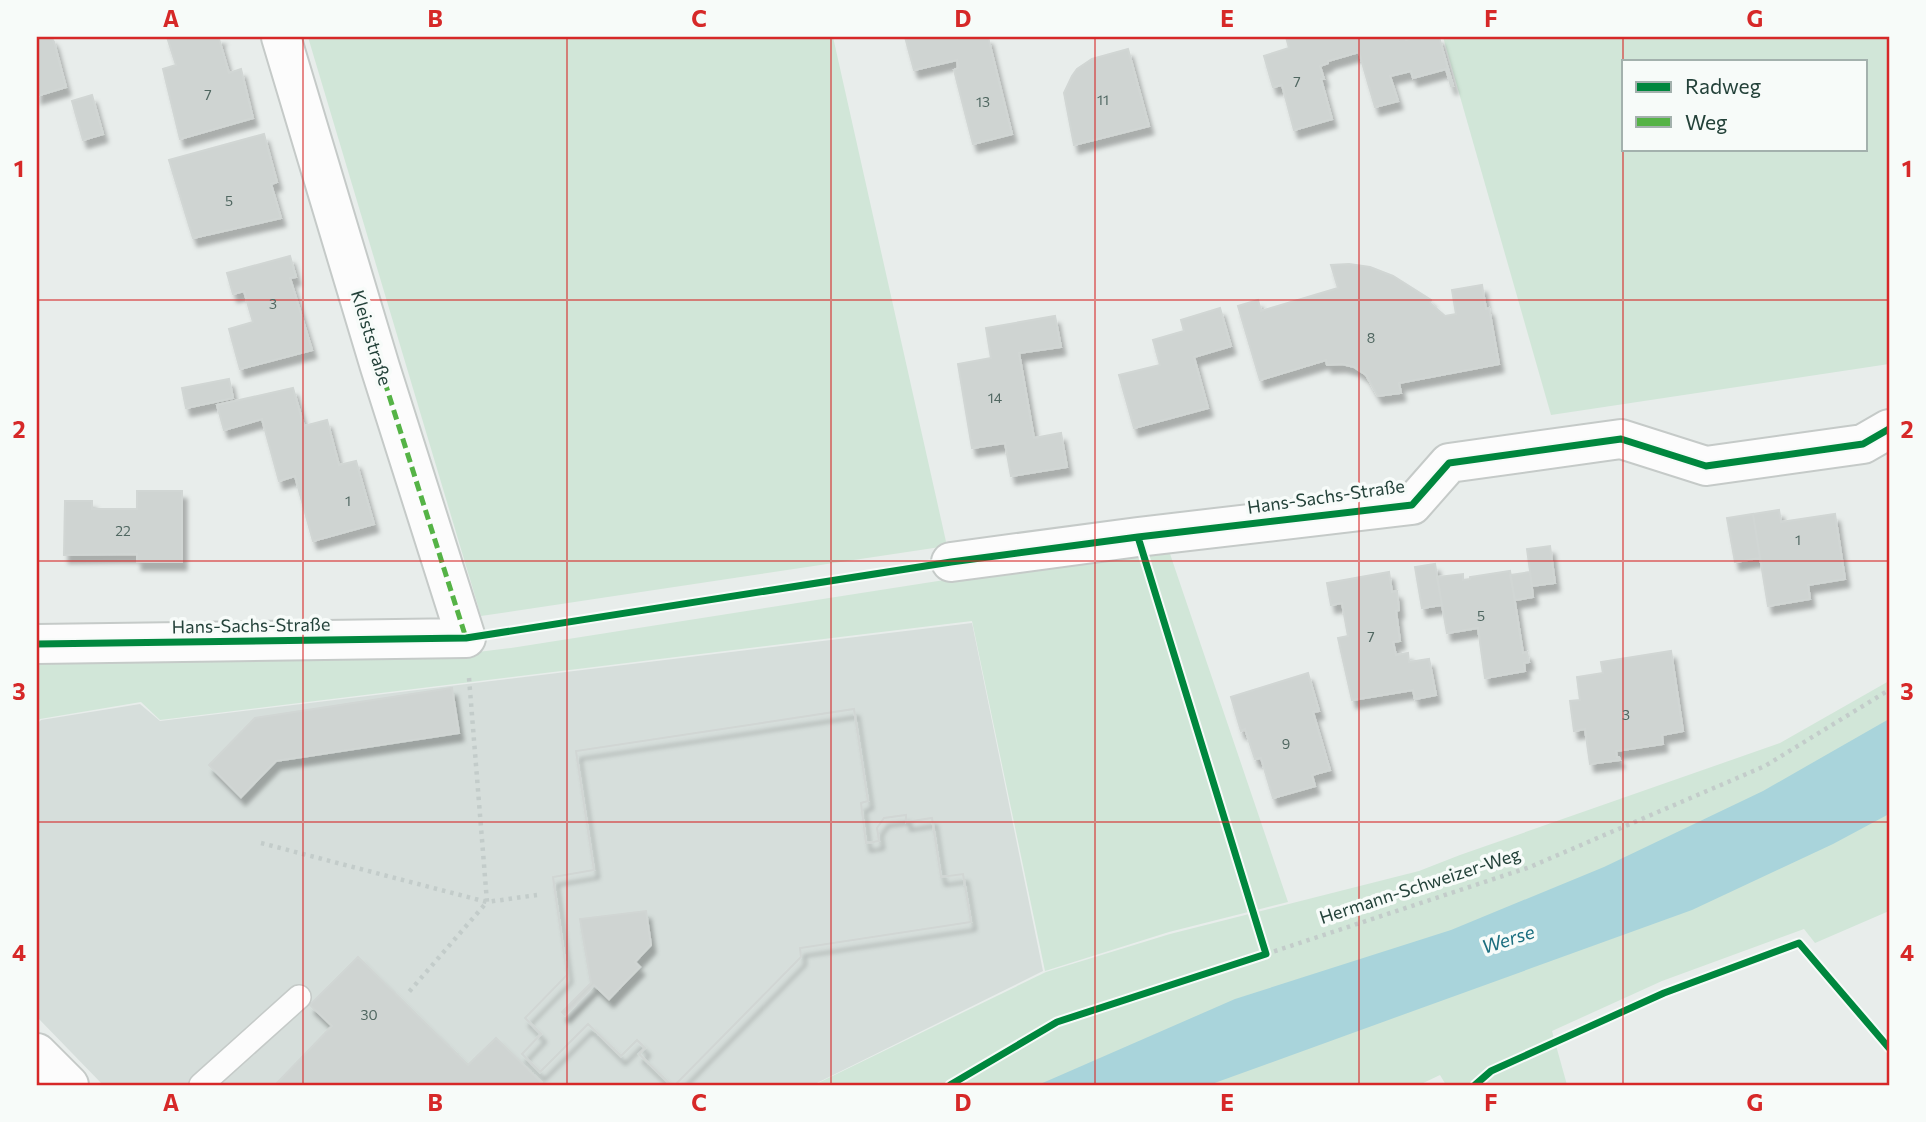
<svg xmlns="http://www.w3.org/2000/svg" width="1926" height="1122" font-family="Commissioner,sans-serif">
	<style>
		.built { fill: #d6dedb }
		.green { fill: #d1e6d8; fill-rule: evenodd }
		.water { fill: #a9d4db }
		.building { fill: #cfd4d2; stroke: #d1d6d4; stroke-width: 2; fill-rule: evenodd; filter: url(#shadow) }
		.lines { fill: none; stroke-linecap: round; stroke-linejoin: round }
		.service-casing { stroke: #c5cac8; stroke-width: 26 }
		.minor-casing { stroke: #c5cac8; stroke-width: 42 }
		.path { stroke: #c3ccca; stroke-width: 4.5; stroke-dasharray: 3.5 5; stroke-linecap: butt }
		.service { stroke: #fcfcfc; stroke-width: 23 }
		.minor { stroke: #fcfcfc; stroke-width: 38 }
		.quiet { stroke: #55b346; stroke-width: 5; stroke-dasharray: 10 5; stroke-linecap: butt }
		.cycleway-casing { stroke: #f7fbf9; stroke-width: 11 }
		.cycleway { stroke: #00873e; stroke-width: 7 }
		.grid { fill: none; stroke: #d62828; stroke-width: 2; stroke-opacity: 0.55 }
		.labels { text-anchor: middle; stroke-width: 7; stroke-linejoin: round; paint-order: stroke }
		.number-label { font-size: 14px; fill: #506761 }
		.street-label { font-size: 18px; fill: #24423a; stroke: #f7fbf9 }
		.water-label { font-size: 19px; font-style: italic; fill: #1c6f80; stroke: #f7fbf9 }
		.neatline { fill: none; stroke: #d62828; stroke-width: 2.5 }
		.grid-label { font-size: 23px; text-anchor: middle; font-weight: bold; fill: #d62828 }
	</style>
	<defs>
		<filter id="shadow"><feDropShadow dx="4.5" dy="8" stdDeviation="2" flood-color="#0004"/></filter>
	</defs>
	<rect width="100%" height="100%" fill="#e8edeb"/>
	<path class="built" d="M 972,623 L 1043,971 L 813,1085 L 103,1085 L 37,1017 L 37,724 L 41,720 L 140,704 L 160,721 Z"/>
	<path class="green" d="M 308,37 L 833,37 L 947,546 L 481,616 Z
		M 1443,37 L 1889,37 L 1889,364 L 1551,415 ZM 1623,61 L 1865,61 L 1865,149 L 1623,149 Z
		M 1167,545 L 1288,902 L 1169,932 L 1045,971 L 972,621 L 160,720 L 141,702 L 40,719 L 37,722 L 37,661 L 454,655 L 511,648 Z
		M 1889,681 L 1889,911 L 1815,943 L 1804,929 L 1662,981 L 1552,1031 L 1567,1085 L 1446,1085 L 1440,1075 L 1419,1085 L 814,1085 L 1046,972 L 1170,934 L 1419,871 L 1460,855 L 1780,743 Z"/>
	<path class="water" d="M 1889,719 L 1889,814 L 1833,844 L 1692,910 L 1209,1085 L 1038,1085 L 1235,999 L 1451,930 L 1604,867 L 1763,791 Z"/>
	<path class="building" d="M 37,37 L 51,37 L 54,42 L 66,87 L 37,96 Z
		M 167,37 L 221,37 L 219,39 L 229,73 L 241,69 L 253,118 L 180,139 L 163,69 L 176,65 Z
		M 905,37 L 988,37 L 1012,134 L 973,144 L 954,70 L 958,68 L 957,60 L 914,70 Z
		M 1286,37 L 1405,37 L 1406,40 L 1417,37 L 1439,37 L 1453,86 L 1451,86 L 1446,69 L 1413,78 L 1411,71 L 1390,76 L 1398,101 L 1375,107 L 1359,52 L 1328,61 L 1328,63 L 1320,66 L 1324,79 L 1321,79 L 1332,119 L 1294,130 L 1282,85 L 1273,87 L 1264,56 L 1289,48 Z
		M 1128,49 L 1149,126 L 1074,145 L 1064,93 L 1072,76 L 1077,69 L 1092,59 Z
		M 92,95 L 103,134 L 83,140 L 72,101 Z
		M 264,134 L 277,182 L 271,184 L 281,218 L 193,238 L 169,160 Z
		M 290,256 L 296,277 L 290,278 L 312,350 L 240,369 L 229,329 L 253,322 L 244,291 L 233,294 L 227,273 Z
		M 1349,264 L 1370,267 L 1393,276 L 1431,300 L 1430,303 L 1445,316 L 1456,314 L 1452,290 L 1482,285 L 1486,309 L 1489,308 L 1499,364 L 1399,383 L 1401,393 L 1378,396 L 1366,375 L 1354,367 L 1342,364 L 1327,365 L 1326,360 L 1260,380 L 1238,306 L 1258,300 L 1261,311 L 1338,288 L 1331,265 Z
		M 1220,308 L 1231,346 L 1194,357 L 1208,408 L 1134,428 L 1119,375 L 1160,365 L 1153,340 L 1184,331 L 1181,320 Z
		M 1055,316 L 1061,347 L 1019,353 L 1034,438 L 1061,433 L 1067,467 L 1011,476 L 1005,443 L 972,448 L 958,364 L 991,358 L 986,328 Z
		M 229,379 L 233,398 L 186,408 L 182,388 Z
		M 293,388 L 304,426 L 327,420 L 339,465 L 356,461 L 374,524 L 313,541 L 295,476 L 279,481 L 262,419 L 224,430 L 217,405 Z
		M 137,491 L 182,491 L 182,562 L 137,562 L 137,554 L 64,555 L 65,501 L 92,501 L 92,509 L 137,509 Z
		M 1779,510 L 1781,522 L 1835,514 L 1845,579 L 1808,585 L 1810,599 L 1768,606 L 1753,514 Z
		M 1753,514 L 1760,558 L 1735,562 L 1727,518 Z
		M 1550,546 L 1555,583 L 1532,586 L 1527,549 Z
		M 1435,564 L 1442,605 L 1422,608 L 1415,567 Z
		M 1510,571 L 1523,653 L 1527,652 L 1529,662 L 1524,663 L 1525,671 L 1485,678 L 1478,628 L 1447,633 L 1437,577 L 1463,574 L 1463,580 L 1470,579 L 1470,577 Z
		M 1389,572 L 1392,592 L 1397,591 L 1399,610 L 1396,611 L 1400,641 L 1393,642 L 1396,655 L 1408,653 L 1409,662 L 1429,659 L 1436,695 L 1415,699 L 1413,690 L 1352,700 L 1338,638 L 1348,636 L 1342,603 L 1331,605 L 1327,583 Z
		M 1530,572 L 1533,597 L 1515,600 L 1510,575 Z
		M 1671,651 L 1683,731 L 1662,735 L 1663,744 L 1616,751 L 1617,757 L 1619,757 L 1620,760 L 1590,764 L 1585,729 L 1574,731 L 1570,701 L 1580,700 L 1577,677 L 1603,673 L 1601,662 Z
		M 1308,673 L 1319,711 L 1313,712 L 1330,770 L 1312,775 L 1315,786 L 1273,798 L 1261,758 L 1255,759 L 1245,729 L 1241,731 L 1231,697 Z
		M 452,688 L 459,733 L 276,761 L 241,797 L 209,765 L 255,718 Z
		M 854,709 L 868,801 L 861,803 L 866,843 L 879,841 L 877,828 L 884,818 L 906,815 L 906,822 L 932,818 L 941,877 L 963,874 L 971,922 L 800,948 L 801,957 L 675,1085 L 671,1085 L 639,1054 L 645,1048 L 637,1040 L 621,1056 L 588,1024 L 540,1072 L 522,1054 L 541,1034 L 525,1018 L 567,975 L 553,877 L 594,870 L 576,751 ZM 646,911 L 651,945 L 635,962 L 640,967 L 609,999 L 594,985 L 565,1015 L 562,1012 L 591,983 L 580,919 Z
		M 854,709 L 868,801 L 861,803 L 866,843 L 879,841 L 877,828 L 884,818 L 906,815 L 906,822 L 932,818 L 941,877 L 963,874 L 971,922 L 800,948 L 801,957 L 675,1085 L 671,1085 L 639,1054 L 645,1048 L 637,1040 L 621,1056 L 588,1024 L 540,1072 L 522,1054 L 541,1034 L 525,1018 L 567,975 L 553,877 L 594,870 L 576,751 Z
		M 358,957 L 468,1065 L 496,1038 L 541,1082 L 538,1085 L 275,1085 L 332,1026 L 310,1005 Z"/>
	<g class="lines">
		<defs>
			<path id="service" d="M 201,1085 L 299,997"/>
			<path id="minor" d="M 951,562 L 1138,537 L 1412,505 L 1449,463 L 1621,439 L 1706,466 L 1863,444 L 1889,429
				M 37,644 L 466,638 L 380,367 L 281,37
				M 37,1053 L 69,1085"/>
		</defs>
		<use href="#service" class="service-casing"/>
		<use href="#minor" class="minor-casing"/>
		<path class="path" d="M 469,678 L 487,902 L 537,895
			M 261,843 L 487,902 L 408,993
			M 1266,954 L 1530,867 L 1765,766 L 1889,690"/>
		<use href="#service" class="service"/>
		<use href="#minor" class="minor"/>
		<path class="quiet" d="M 380,367 L 466,638"/>
		<defs>
			<path id="cycleway" d="M 37,644 L 466,638 L 951,562 L 1138,537 L 1412,505 L 1449,463 L 1621,439 L 1706,466 L 1863,444 L 1889,429
				M 950,1085 L 1057,1022 L 1266,954 L 1138,537
				M 1475,1085 L 1491,1071 L 1664,993 L 1799,943 L 1889,1048"/>
		</defs>
		<use href="#cycleway" class="cycleway-casing"/>
		<use href="#cycleway" class="cycleway"/>
	</g>
	<path class="grid" d="M 303,37 L 303,1085M 567,37 L 567,1085M 831,37 L 831,1085M 1095,37 L 1095,1085M 1359,37 L 1359,1085M 1623,37 L 1623,61M 1623,149 L 1623,1085M 37,300 L 1889,300M 37,561 L 1889,561M 37,822 L 1889,822"/>
	<g class="labels">
		<g class="number-label">
			<text x="1297" y="87">7</text>
			<text x="208" y="100">7</text>
			<text x="1103" y="105">11</text>
			<text x="983" y="107">13</text>
			<text x="229" y="206">5</text>
			<text x="273" y="309">3</text>
			<text x="1371" y="343">8</text>
			<text x="995" y="403">14</text>
			<text x="348" y="506">1</text>
			<text x="123" y="536">22</text>
			<text x="1798" y="545">1</text>
			<text x="1481" y="621">5</text>
			<text x="1371" y="642">7</text>
			<text x="1626" y="720">3</text>
			<text x="1286" y="749">9</text>
			<text x="369" y="1020">30</text>
		</g>
		<g class="street-label">
			<text transform="translate(371 338) rotate(73)" y="6">Kleiststraße</text>
			<text transform="translate(1326 497) rotate(-8)" y="6">Hans-Sachs-Straße</text>
			<text transform="translate(251 626) rotate(-1)" y="6">Hans-Sachs-Straße</text>
			<text transform="translate(1420 886) rotate(-18)" y="6">Hermann-Schweizer-Weg</text>
		</g>
		<g class="water-label">
			<text transform="translate(1508 939) rotate(-18)" y="7">Werse</text>
		</g>
	</g>
	<rect width="1926" height="1122" fill="none" stroke="#f7fbf9" stroke-width="77"/>
	<rect x="1622" y="60" width="245" height="91" fill="#f7fbf9" stroke="#a3b1ad" stroke-width="2"/>
	<rect x="1636" y="82" width="35" height="10" fill="#00873e" stroke="#a3b1ad" stroke-width="2"/>
	<text x="1685" y="94" font-size="21" fill="#24423a">Radweg</text>
	<rect x="1636" y="117" width="35" height="10" fill="#55b346" stroke="#a3b1ad" stroke-width="2"/>
	<text x="1685" y="130" font-size="21" fill="#24423a">Weg</text>
	<rect x="38" y="38" width="1850" height="1046" class="neatline"/>
	<g class="grid-label">
		<text x="171" y="27">A</text>
		<text x="435" y="27">B</text>
		<text x="699" y="27">C</text>
		<text x="963" y="27">D</text>
		<text x="1227" y="27">E</text>
		<text x="1491" y="27">F</text>
		<text x="1755" y="27">G</text>
		<text x="19" y="177">1</text>
		<text x="1907" y="177">1</text>
		<text x="19" y="438">2</text>
		<text x="1907" y="438">2</text>
		<text x="19" y="700">3</text>
		<text x="1907" y="700">3</text>
		<text x="19" y="961">4</text>
		<text x="1907" y="961">4</text>
		<text x="171" y="1111">A</text>
		<text x="435" y="1111">B</text>
		<text x="699" y="1111">C</text>
		<text x="963" y="1111">D</text>
		<text x="1227" y="1111">E</text>
		<text x="1491" y="1111">F</text>
		<text x="1755" y="1111">G</text>
	</g>
</svg>
